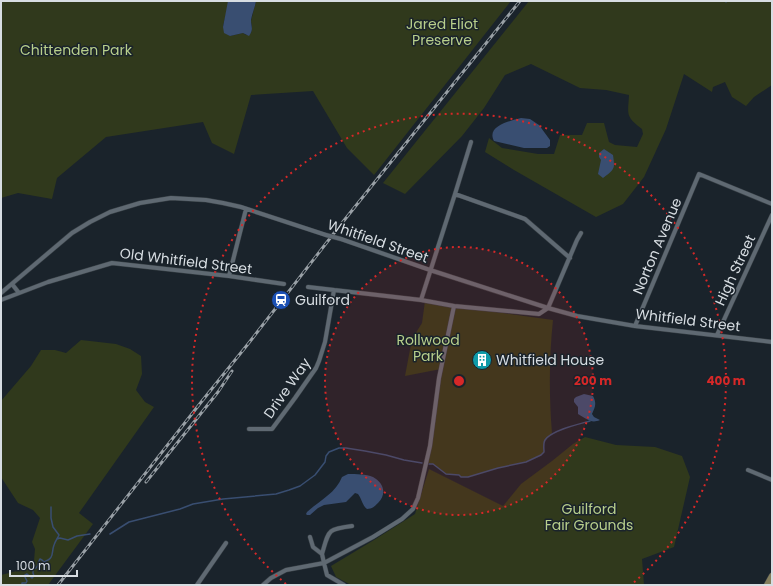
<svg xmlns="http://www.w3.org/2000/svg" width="773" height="586" font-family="Poppins,sans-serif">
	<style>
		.green { fill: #30391c }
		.water { fill: #394e71 }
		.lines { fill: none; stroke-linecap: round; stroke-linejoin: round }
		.stream { stroke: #394e71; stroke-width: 1.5 }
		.street-casing { stroke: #373f45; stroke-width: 5 }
		.secondary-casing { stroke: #373f45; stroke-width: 7 }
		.street { stroke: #5f6972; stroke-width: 4 }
		.secondary { stroke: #847e5d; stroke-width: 6 }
		.rail-casing { stroke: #99a0a6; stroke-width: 3 }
		.rail { stroke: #1a232b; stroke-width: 1.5; stroke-dasharray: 4.5; stroke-linecap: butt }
		.street-bridge-casing { stroke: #373f45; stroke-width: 5; stroke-linecap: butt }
		.street-bridge { stroke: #5f6972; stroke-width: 4 }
		.ring { fill: none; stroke: #d62828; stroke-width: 2; stroke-dasharray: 2 4 }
		.labels { text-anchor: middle; stroke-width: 3; stroke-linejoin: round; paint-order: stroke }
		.park-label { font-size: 14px; fill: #b8cf8b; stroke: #1a232b }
		.street-label { font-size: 14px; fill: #d7dde2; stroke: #1a232b }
		.poi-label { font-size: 14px; fill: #d7dde2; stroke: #1a232b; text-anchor: start }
		.centre { fill: #d62828; stroke: #1a232b; stroke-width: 2 }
		.ring-label { font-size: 12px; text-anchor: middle; font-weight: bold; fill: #d62828; stroke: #1a232b; stroke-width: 3; stroke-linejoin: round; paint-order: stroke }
	</style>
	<rect width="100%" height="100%" fill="#1a232b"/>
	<path class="green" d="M 1,1 L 229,1 L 223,26 L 230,36 L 243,33 L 246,35 L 251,33 L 252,27 L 251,21 L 256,1 L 511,1 L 374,175 L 347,148 L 313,91 L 251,95 L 234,154 L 212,143 L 203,122 L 106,137 L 57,178 L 52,199 L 18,193 L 1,198 Z
		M 529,1 L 772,1 L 772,85 L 754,97 L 746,106 L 732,97 L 725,82 L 713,87 L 712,92 L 684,74 L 666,129 L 644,177 L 623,204 L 596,217 L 514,170 L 485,152 L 489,138 L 502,148 L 538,154 L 554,154 L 560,135 L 582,135 L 587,123 L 604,123 L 609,142 L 615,145 L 637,147 L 643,134 L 642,129 C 625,116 628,115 629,95 L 606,90 L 580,88 L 531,64 L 505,75 L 484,108 L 462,136 L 405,194 L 383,183 Z
		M 425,301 L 454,306 L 553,320 C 549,358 549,396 552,433 C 545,440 543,442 544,452 L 541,455 L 526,462 L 498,468 L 468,477 L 461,477 L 459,475 L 446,474 L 433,464 L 426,463 L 441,369 L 405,376 L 412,339 L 422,323 Z
		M 81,340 L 116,344 L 130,349 L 141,356 L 142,374 L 136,390 L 145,402 L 154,407 L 79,513 L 93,524 L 48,585 L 1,585 L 1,575 L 17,571 L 34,561 L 35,549 L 32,542 L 40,518 L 33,510 L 18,503 L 1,477 L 1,401 L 31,366 L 41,350 L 55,350 L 66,353 Z
		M 585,437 L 616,445 L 655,447 L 682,456 L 690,477 L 674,547 L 642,559 L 644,585 L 351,585 L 336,577 L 331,566 L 374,540 L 415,514 L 429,469 L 503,506 L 521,484 L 552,461 L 573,444 Z"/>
	<path class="water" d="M 228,1 L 256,1 C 255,7 252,14 251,20 C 251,27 254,29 249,36 L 243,33 L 230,36 L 224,33 L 223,27 Z
		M 521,118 L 530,119 L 539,125 L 550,140 L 550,146 L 547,148 L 524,148 L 494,141 C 486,126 510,121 521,118 Z
		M 604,149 L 613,155 C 615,169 615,169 603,178 L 598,174 L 601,160 L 599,157 L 599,153 Z
		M 584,394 L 593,396 C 597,404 595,407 592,414 L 594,417 L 600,420 C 591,424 587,419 578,414 L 578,407 L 574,402 L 574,399 L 576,397 Z
		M 348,474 C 356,474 366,474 373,477 C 384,483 387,494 378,503 C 375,506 372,509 367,509 C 362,505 362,499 358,494 L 355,493 L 346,502 L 324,505 L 318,508 L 310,515 L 307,515 L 306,514 L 307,512 C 319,501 336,493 342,477 Z"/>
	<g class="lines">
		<path class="stream" d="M 726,2 L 726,1
			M 429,464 L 433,464 L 446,474 L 459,475 L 461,477 L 468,477 L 498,468 L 526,462 L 541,455 L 544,452 C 544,449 543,443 545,440 C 552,430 579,424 590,421
			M 110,534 L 129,522 L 180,509 L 193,504 L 223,499 L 276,494 L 289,490 L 300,486 L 315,475 L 325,462 L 326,456 L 329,452 L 339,448 L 346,448 L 365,451 L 386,455 L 404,460 L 422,463
			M 57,539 L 60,538 L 68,540 L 77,536 L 90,534
			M 22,585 L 22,583 L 26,583 L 27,581 L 25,577 L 25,575 L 27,574 L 32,578 L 34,576 L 33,573 L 33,569 L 36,568 C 39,565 38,562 40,559 L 42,560 L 44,562 C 55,558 51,553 54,545 C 55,542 57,539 59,535 L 53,527 L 51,518 L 51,507"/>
		<defs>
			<path id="street" d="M 455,194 L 525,219 L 570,258
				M 341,239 L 430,270 L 548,308 L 577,316 L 635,326 L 772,342
				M 229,276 L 246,209
				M 12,284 L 19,293
				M 308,287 L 421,300 L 454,306 L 539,314 L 548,308 L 577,240 L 581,233
				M 1,293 L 72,233 L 90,222 L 110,212 L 140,203 L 171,198 L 206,200 L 223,203 L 241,207 L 326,235
				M 1,300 L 48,282 L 112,263 L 229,276 L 284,284
				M 421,300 L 455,194 L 471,142
				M 635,326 L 699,174 L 772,204
				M 717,335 L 772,215
				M 249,429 L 272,429 L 295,398 L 316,368 L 319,361 L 325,342 L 334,290
				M 748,470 L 772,480
				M 310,537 L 313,547 L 322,554 L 324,563 L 327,575 L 344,585
				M 322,554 C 329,530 327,529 352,526
				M 197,585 L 226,543
				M 263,585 L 271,578 L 286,570 L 324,563 L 373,537 L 402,519 L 413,509 L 418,498 L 430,446 L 439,378 L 454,306"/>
			<path id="secondary" d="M 767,585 L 772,576"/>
		</defs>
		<use href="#street" class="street-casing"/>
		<use href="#secondary" class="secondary-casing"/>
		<use href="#street" class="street"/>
		<use href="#secondary" class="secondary"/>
		<defs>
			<path id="rail" d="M 146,482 L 218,392 L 232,371
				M 58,585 L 202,401 L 248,344 L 338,228 L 520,1"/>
		</defs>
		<use href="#rail" class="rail-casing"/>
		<use href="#rail" class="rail"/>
		<defs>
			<path id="street-bridge" d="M 326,235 L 341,239"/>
		</defs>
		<use href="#street-bridge" class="street-bridge-casing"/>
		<use href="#street-bridge" class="street-bridge"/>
	</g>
	<circle cx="459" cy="381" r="134" fill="#d62828" fill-opacity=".12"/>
	<g class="ring">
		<circle cx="459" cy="381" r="134"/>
		<path d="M286 584A267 267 0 1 1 632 584"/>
	</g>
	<defs>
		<symbol id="station-disc" viewBox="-11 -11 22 22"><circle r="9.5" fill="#1a4fb4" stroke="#1a232b"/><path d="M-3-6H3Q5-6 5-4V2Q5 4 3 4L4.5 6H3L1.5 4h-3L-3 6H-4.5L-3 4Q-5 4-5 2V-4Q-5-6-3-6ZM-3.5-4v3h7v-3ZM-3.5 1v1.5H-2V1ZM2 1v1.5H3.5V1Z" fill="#fff"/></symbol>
		<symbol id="building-disc" viewBox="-11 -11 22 22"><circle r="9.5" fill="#0f9aa8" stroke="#1a232b"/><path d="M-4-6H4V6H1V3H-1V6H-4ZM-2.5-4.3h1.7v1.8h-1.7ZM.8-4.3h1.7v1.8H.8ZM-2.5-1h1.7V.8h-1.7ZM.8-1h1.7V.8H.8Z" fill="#fff"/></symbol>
	</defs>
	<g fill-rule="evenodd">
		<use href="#station-disc" x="270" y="289" width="22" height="22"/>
		<use href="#building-disc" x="471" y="349" width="22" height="22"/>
	</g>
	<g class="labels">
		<g class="park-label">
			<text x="442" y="29">Jared Eliot<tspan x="442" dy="16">Preserve</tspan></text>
			<text x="76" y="55">Chittenden Park</text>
			<text x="428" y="345">Rollwood<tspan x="428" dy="16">Park</tspan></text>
			<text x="589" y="514">Guilford<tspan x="589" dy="16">Fair Grounds</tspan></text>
		</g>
		<g class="street-label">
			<text transform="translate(378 241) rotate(19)" y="5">Whitfield Street</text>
			<text transform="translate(657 246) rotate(-67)" y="5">Norton Avenue</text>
			<text transform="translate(186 261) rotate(7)" y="5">Old Whitfield Street</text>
			<text transform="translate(735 270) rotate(-65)" y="5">High Street</text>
			<text transform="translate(688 320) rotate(7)" y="5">Whitfield Street</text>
			<text transform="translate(287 388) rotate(-55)" y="5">Drive Way</text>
		</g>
		<g class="poi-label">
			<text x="295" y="305">Guilford</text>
			<text x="496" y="365">Whitfield House</text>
		</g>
	</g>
	<circle cx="459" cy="381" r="6" class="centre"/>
	<g class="ring-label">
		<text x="593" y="385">200 m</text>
		<text x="726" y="385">400 m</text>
	</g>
	<rect width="773" height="586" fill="none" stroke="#d7dde2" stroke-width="4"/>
	<path d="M10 570v6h67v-6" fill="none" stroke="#d7dde2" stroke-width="2"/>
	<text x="16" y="570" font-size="12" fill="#d7dde2" stroke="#1a232b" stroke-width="3" paint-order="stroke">100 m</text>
</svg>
